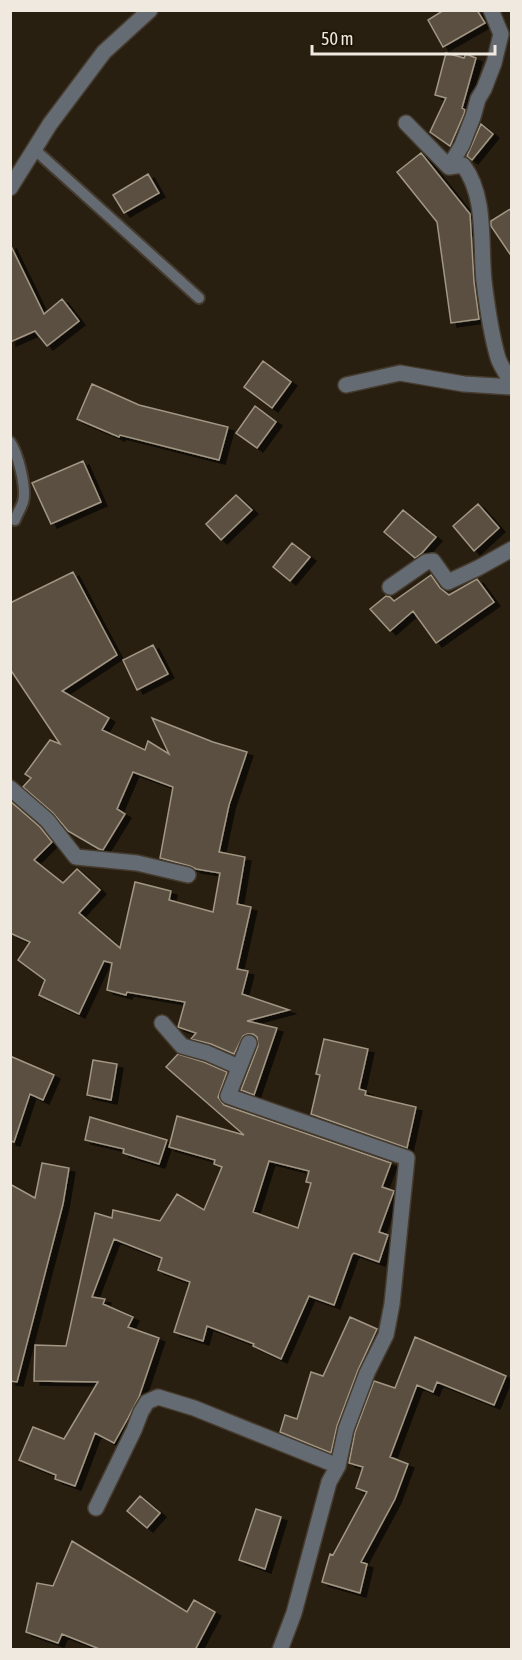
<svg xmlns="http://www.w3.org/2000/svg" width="522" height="1660" font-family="'Asap Condensed',sans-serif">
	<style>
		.building { fill: #5a503f; stroke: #a29684; stroke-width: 1.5; fill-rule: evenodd; filter: url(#shadow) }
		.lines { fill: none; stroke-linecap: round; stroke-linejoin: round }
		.lane-casing { stroke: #453b2e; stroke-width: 14 }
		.street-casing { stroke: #453b2e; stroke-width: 18 }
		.lane { stroke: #656b72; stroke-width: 10 }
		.street { stroke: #656b72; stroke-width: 15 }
	</style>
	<defs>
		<filter id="shadow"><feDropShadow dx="6" dy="4" stdDeviation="0" flood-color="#0009"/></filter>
	</defs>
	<rect width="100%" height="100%" fill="#291f11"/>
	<path class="building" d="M 444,10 L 477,10 L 485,23 L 443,47 L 428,20 Z
		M 446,53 L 464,58 L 466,54 L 476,58 L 462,108 L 465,110 L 464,114 L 450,146 L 430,132 L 446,98 L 435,95 Z
		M 481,124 L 493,134 L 472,160 L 467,156 Z
		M 421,153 L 470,214 L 474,282 L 479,319 L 451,323 L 437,222 L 397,172 Z
		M 148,174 L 159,193 L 124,213 L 113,195 Z
		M 512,208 L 512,257 L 491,226 L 491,221 Z
		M 10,244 L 44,314 L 62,299 L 79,321 L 47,346 L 35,331 L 10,342 Z
		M 263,361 L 291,382 L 272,408 L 244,387 Z
		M 92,384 L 139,405 L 228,427 L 219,460 L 120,435 L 119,437 L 77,419 Z
		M 255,406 L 276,422 L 257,448 L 236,433 Z
		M 83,461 L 101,502 L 51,524 L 32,483 Z
		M 236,495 L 252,510 L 221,540 L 206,524 Z
		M 478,504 L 499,528 L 474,551 L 453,526 Z
		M 403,510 L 436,537 L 422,553 L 415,558 L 384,532 Z
		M 292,543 L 310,557 L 290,581 L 273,567 Z
		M 73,572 L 117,655 L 62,691 L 109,718 L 102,730 L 145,750 L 148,741 L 169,754 L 152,718 L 213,742 L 247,752 L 229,805 L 219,852 L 245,857 L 237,904 L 251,907 L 237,969 L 248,971 L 242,994 L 289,1010 L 247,1021 L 277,1028 L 254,1095 L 241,1090 L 258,1046 L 257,1037 L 253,1034 L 247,1034 L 243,1036 L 234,1054 L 211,1044 L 191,1039 L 196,1033 L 178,1027 L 185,1002 L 127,992 L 126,995 L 107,990 L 112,963 L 104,961 L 79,1014 L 39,995 L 45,980 L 18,960 L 30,942 L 10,933 L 10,801 L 40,827 L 52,842 L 34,860 L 63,883 L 77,869 L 100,890 L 79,913 L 120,948 L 135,882 L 171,891 L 169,900 L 213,912 L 220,873 L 196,869 L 190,866 L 160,858 L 173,787 L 133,772 L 117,809 L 125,814 L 103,850 L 99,849 L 68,831 L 53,813 L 23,787 L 31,778 L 25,774 L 50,740 L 60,744 L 10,669 L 10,603 Z
		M 431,575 L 440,588 L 449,595 L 477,579 L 494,602 L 436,643 L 413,611 L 390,631 L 370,609 L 386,596 L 390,597 L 394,601 Z
		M 153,645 L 168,674 L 137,690 L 123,660 Z
		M 324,1039 L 368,1049 L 359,1089 L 366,1091 L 365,1095 L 416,1107 L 407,1148 L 311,1114 L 320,1075 L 316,1074 Z
		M 178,1054 L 204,1062 L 227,1072 L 218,1097 L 224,1105 L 391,1163 L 382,1187 L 394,1191 L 379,1232 L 388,1235 L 379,1262 L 354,1253 L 352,1255 L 334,1305 L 309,1296 L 281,1359 L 253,1346 L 254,1344 L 207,1326 L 203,1341 L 174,1332 L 190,1282 L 158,1270 L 162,1258 L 114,1239 L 92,1297 L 105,1299 L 103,1304 L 133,1317 L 128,1327 L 159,1338 L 139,1397 L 128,1418 L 114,1443 L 95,1433 L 75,1486 L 55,1479 L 56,1475 L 19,1460 L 33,1427 L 64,1439 L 98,1382 L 34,1381 L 35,1345 L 66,1346 L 95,1213 L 112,1218 L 113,1210 L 160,1221 L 177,1194 L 204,1210 L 222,1167 L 214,1164 L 215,1160 L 169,1147 L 177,1116 L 244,1135 L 166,1067 ZM 269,1161 L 309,1171 L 306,1182 L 311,1183 L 298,1228 L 253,1212 Z
		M 10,1056 L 54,1075 L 43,1100 L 30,1094 L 14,1142 L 10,1141 Z
		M 93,1060 L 117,1064 L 111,1100 L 87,1095 Z
		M 90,1117 L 167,1140 L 159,1164 L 123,1153 L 124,1149 L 85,1140 Z
		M 42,1163 L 69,1168 L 63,1204 L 17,1382 L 10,1381 L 10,1184 L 35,1198 Z
		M 350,1317 L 377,1329 L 358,1370 L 337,1426 L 331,1453 L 280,1432 L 285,1415 L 297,1419 L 311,1372 L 323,1376 Z
		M 415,1337 L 506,1376 L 494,1405 L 437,1382 L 433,1392 L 417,1385 L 390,1457 L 408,1464 L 395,1499 L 361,1562 L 367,1564 L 360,1593 L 322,1582 L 330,1554 L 333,1555 L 367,1492 L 356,1488 L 363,1467 L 349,1463 L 355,1432 L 374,1381 L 395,1388 Z
		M 140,1496 L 160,1513 L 147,1528 L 127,1511 Z
		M 256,1509 L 281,1517 L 265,1569 L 239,1560 Z
		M 72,1541 L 187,1612 L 194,1600 L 215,1612 L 195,1650 L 102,1650 L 62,1634 L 58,1643 L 26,1632 L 37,1583 L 53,1586 Z"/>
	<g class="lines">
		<defs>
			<path id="lane" d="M 34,149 L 199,298
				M 10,442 C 18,453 27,489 23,502 C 21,508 17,514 15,520"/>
			<path id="street" d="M 491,10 L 501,34 L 494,63 L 484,89 L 478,99 L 473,117 L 462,145 L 449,167 L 463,165 C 487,197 480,243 484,281 C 487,306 491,334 498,358 C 501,367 507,375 512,383
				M 406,123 L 449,167
				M 10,188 L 50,124 L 104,52 L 150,10
				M 346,385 L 400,373 L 464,384 L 512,387
				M 390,587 L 426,562 L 433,561 L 448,582 L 478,568 L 512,549
				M 10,788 L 47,820 L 76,857 L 137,863 L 188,875
				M 162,1023 L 182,1046 L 207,1053 L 239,1067
				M 249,1043 L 228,1096 L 407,1158 L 392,1304 L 386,1335 L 367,1373 L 346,1429 L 338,1466 L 329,1482 L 294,1613 L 280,1650
				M 96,1508 L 134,1430 L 141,1412 L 147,1402 L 158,1397 L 194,1408 L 338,1466"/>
		</defs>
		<use href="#lane" class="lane-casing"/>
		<use href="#street" class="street-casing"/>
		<use href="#lane" class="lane"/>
		<use href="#street" class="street"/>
	</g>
	<rect width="522" height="1660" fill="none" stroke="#f0e9e0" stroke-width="24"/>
	<path d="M312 45v9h183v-9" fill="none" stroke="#f0e9e0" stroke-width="3"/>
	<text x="321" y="45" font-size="18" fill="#f0e9e0" stroke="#1f1608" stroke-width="4.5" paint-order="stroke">50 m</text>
</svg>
